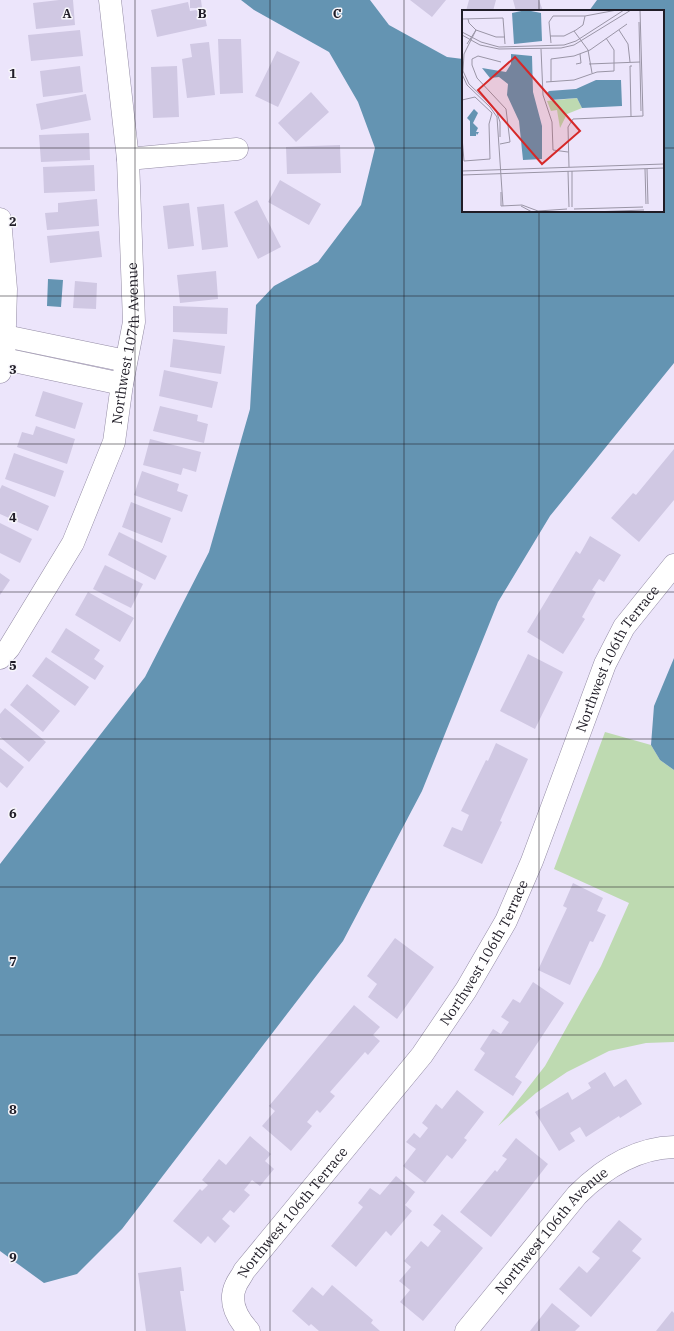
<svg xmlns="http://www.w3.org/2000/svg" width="674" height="1331" font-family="'IBM Plex Serif',serif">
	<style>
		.green { fill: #bedab1 }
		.water { fill: #6494b2 }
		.building { fill: #d0c8e3 }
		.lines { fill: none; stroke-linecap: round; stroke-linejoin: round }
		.minor-casing { stroke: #948ca5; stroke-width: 23 }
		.minor { stroke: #fff; stroke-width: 22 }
		.grid { fill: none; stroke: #201d27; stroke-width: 1; stroke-opacity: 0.55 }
		.labels { text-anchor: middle; stroke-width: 3; stroke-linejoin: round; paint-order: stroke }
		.street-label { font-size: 14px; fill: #201d27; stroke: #f7f6fb }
		.inset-road { fill: none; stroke: #9a95a6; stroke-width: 1 }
		.view { fill: #d62828; fill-opacity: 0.15; stroke: #d62828; stroke-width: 2 }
		.inset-edge { fill: none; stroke: #201d27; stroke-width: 2 }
		.grid-label { font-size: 13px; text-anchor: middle; font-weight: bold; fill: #201d27; stroke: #f7f6fb; stroke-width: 3; stroke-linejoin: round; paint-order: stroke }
	</style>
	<rect width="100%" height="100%" fill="#ece5fb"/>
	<path class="green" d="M 605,732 L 651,745 L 660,760 L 674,770 L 674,1042 L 646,1043 L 609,1051 L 567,1072 L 536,1093 L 498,1126 L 545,1066 L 601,966 L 629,903 L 554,869 Z"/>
	<path class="water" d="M 241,0 L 370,0 L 389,25 L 447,57 L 463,59 L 463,211 L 663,211 L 663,11 L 589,11 L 597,0 L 674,0 L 674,363 L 550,516 L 498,602 L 422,791 L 343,941 L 122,1229 L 77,1274 L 44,1283 L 0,1251 L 0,864 L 145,677 L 209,552 L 250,409 L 256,305 L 274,286 L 318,262 L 361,205 L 375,148 L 358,102 L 329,52 L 254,10 Z
		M 48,279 L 63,280 L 61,307 L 47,306 Z
		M 674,658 L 674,770 L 660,760 L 651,745 L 654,706 Z"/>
	<path class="building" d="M 59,0 L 73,0 L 75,25 L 36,29 L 33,3 Z
		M 190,0 L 201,0 L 202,8 L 190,8 Z
		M 410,0 L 446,0 L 432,17 Z
		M 469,0 L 496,0 L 493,11 L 466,11 Z
		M 513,0 L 539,0 L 543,11 L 516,11 Z
		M 188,2 L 190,11 L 203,9 L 207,26 L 157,37 L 151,10 Z
		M 80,30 L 83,56 L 31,61 L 28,35 Z
		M 218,39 L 241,39 L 243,93 L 220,94 Z
		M 209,42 L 215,95 L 187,98 L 182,59 L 192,57 L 190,44 Z
		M 277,51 L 300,62 L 278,107 L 255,96 Z
		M 80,66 L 83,92 L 43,97 L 40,71 Z
		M 177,66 L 179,117 L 153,118 L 151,67 Z
		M 311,92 L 329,112 L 296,142 L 278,123 Z
		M 86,94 L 91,120 L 41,130 L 36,104 Z
		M 89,133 L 90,160 L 41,162 L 39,135 Z
		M 340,145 L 341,173 L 287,174 L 286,147 Z
		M 94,165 L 95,191 L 44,193 L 43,167 Z
		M 280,180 L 321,204 L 309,225 L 268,202 Z
		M 97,199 L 99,226 L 47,230 L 45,213 L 58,212 L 58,203 Z
		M 257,200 L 281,247 L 258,259 L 234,212 Z
		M 189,203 L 194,246 L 168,249 L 163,206 Z
		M 224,204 L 228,247 L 202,250 L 197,207 Z
		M 99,231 L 102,257 L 50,263 L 47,236 Z
		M 216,271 L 218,299 L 180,303 L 177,275 Z
		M 75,281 L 97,283 L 96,309 L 73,308 Z
		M 173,306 L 228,308 L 227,334 L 173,332 Z
		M 173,339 L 225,346 L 221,374 L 170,367 Z
		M 164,370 L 218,382 L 212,408 L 159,396 Z
		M 43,391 L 83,403 L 75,429 L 35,416 Z
		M 160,406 L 198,415 L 197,421 L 208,424 L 204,443 L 153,431 Z
		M 36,426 L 75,439 L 67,464 L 17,447 L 22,432 L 33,435 Z
		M 150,439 L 201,452 L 196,472 L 183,468 L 181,475 L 143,465 Z
		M 674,449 L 674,500 L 639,542 L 611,518 L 633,493 L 636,495 Z
		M 14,453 L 64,471 L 55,497 L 5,479 Z
		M 142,471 L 179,484 L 177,491 L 188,495 L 182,512 L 134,495 Z
		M 2,485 L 49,506 L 38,531 L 0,514 L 0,489 Z
		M 131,502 L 171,518 L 162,543 L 122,527 Z
		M 0,523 L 32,539 L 20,563 L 0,553 Z
		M 119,532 L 167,556 L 155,580 L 108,555 Z
		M 590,536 L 621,555 L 604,582 L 599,579 L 592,590 L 596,592 L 582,617 L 585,619 L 563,654 L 527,632 L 576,551 L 580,554 Z
		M 105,565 L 143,584 L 131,608 L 93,589 Z
		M 0,573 L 10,580 L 0,595 Z
		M 88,592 L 134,618 L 120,642 L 75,615 Z
		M 66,628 L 100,650 L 94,659 L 104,666 L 95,680 L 51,652 Z
		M 528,654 L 563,672 L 535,729 L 500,711 Z
		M 46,657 L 89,687 L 75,706 L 32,676 Z
		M 27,684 L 60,711 L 43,732 L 10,705 Z
		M 5,708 L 46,742 L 29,762 L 0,737 L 0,714 Z
		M 496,743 L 528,759 L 500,821 L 502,822 L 482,864 L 443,846 L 452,827 L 462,831 L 469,815 L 461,811 L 486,760 L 488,761 Z
		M 0,748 L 24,767 L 7,788 L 0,782 Z
		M 573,883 L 603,898 L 597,911 L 606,915 L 593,942 L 590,941 L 570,985 L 538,970 L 567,908 L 563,906 Z
		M 395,938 L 434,967 L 397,1019 L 368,997 L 377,984 L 367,976 Z
		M 533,982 L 564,1003 L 515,1077 L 522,1082 L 513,1096 L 474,1070 L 485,1053 L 480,1049 L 493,1029 L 501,1034 L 509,1022 L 501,1017 L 513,999 L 520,1003 Z
		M 354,1005 L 380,1027 L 373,1035 L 380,1041 L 368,1055 L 365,1052 L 330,1092 L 335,1096 L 320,1113 L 317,1110 L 307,1122 L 312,1126 L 291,1151 L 262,1126 L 275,1111 L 269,1106 Z
		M 605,1072 L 614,1087 L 626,1079 L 642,1104 L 620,1118 L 619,1116 L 586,1137 L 580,1127 L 570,1133 L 575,1141 L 559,1151 L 535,1112 L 568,1092 L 572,1100 L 591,1088 L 588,1083 Z
		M 457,1090 L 484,1112 L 464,1138 L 467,1140 L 452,1159 L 447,1155 L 425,1183 L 403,1166 L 416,1149 L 406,1142 L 414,1133 L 420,1138 L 428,1128 L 422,1123 L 436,1104 L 442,1109 Z
		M 250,1136 L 271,1154 L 265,1161 L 274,1169 L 260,1186 L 252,1180 L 244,1190 L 250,1195 L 234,1213 L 230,1210 L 222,1219 L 230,1226 L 215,1243 L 208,1236 L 201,1244 L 173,1221 L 200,1189 L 202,1191 L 208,1185 L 202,1180 L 219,1159 L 226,1165 Z
		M 516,1138 L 548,1164 L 491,1237 L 460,1212 L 495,1170 L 497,1172 L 507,1159 L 502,1156 Z
		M 396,1176 L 415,1192 L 405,1205 L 412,1211 L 391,1236 L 386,1231 L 356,1267 L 331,1246 L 363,1207 L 358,1203 L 370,1188 L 380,1195 Z
		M 442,1214 L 483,1248 L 423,1321 L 400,1302 L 410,1290 L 399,1281 L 411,1267 L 404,1261 L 421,1241 L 428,1247 L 441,1231 L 433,1225 Z
		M 619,1220 L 642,1239 L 632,1251 L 641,1258 L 591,1317 L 559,1289 L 579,1266 L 587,1273 L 600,1258 L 592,1252 Z
		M 181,1267 L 184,1291 L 180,1291 L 186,1331 L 146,1331 L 138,1273 Z
		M 332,1285 L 373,1320 L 371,1323 L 380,1331 L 319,1331 L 311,1324 L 309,1326 L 292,1311 L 312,1287 L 323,1296 Z
		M 552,1303 L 580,1326 L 575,1331 L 530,1331 Z
		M 672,1311 L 674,1313 L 674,1331 L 656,1331 Z"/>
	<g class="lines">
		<defs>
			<g id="minor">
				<path d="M 128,159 L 237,149"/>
				<path d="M 0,219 L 6,289 L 4,359 L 0,372"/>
				<path d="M 0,337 L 5,336 L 126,361"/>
				<path d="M 0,357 L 4,359 L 122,384"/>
				<path id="s1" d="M 0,658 L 9,648 L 73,543 L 114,442 L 122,384 L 134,322 L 128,159 L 110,0"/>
				<path id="s2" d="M 249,1331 C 237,1318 228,1302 236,1285 C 238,1280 242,1276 244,1271 L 422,1055 L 466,990 L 506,921 L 532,861 L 605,664 L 624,627 L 674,565"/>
				<path id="s3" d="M 466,1331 L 577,1195 C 603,1169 635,1148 674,1147"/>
			</g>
		</defs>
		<use href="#minor" class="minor-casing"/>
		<use href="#minor" class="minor"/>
	</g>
	<path class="grid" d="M 135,0 L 135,1331M 270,0 L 270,1331M 404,0 L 404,1331M 539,0 L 539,11M 0,148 L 463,148M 663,148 L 674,148M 539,211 L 539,1331M 0,296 L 674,296M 0,444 L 674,444M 0,592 L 674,592M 0,739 L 674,739M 0,887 L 674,887M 0,1035 L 674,1035M 0,1183 L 674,1183"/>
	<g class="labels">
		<g class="street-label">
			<text dy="5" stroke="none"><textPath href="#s1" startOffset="345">Northwest 107th Avenue</textPath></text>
			<text dy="5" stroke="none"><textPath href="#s2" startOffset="791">Northwest 106th Terrace</textPath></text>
			<text dy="5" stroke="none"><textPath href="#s2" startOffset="467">Northwest 106th Terrace</textPath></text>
			<text dy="5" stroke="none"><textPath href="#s2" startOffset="143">Northwest 106th Terrace</textPath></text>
			<text dy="5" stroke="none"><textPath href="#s3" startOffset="132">Northwest 106th Avenue</textPath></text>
		</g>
	</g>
	<g transform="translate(462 10)">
		<rect width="202" height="202" fill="#ece5fb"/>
		<path d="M 115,88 L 120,98 L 105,104 L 98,118 L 95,100 L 89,101 L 85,91 Z" fill="#bedab1"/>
		<path d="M 64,0 L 79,3 L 80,31 L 52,34 L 50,3 ZM 49,44 L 70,46 L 71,82 L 80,116 L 80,149 L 61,150 L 57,111 L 45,85 L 46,74 L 37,67 L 28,68 L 20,58 L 44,62 L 49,54 ZM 134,70 L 159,70 L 160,96 L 120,98 L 115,88 L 89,90 L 85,83 L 87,81 L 114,79 ZM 12,99 L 16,103 L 11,113 L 16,118 L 14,122 L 17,122 L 15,125 L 14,123 L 14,126 L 8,126 L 8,111 L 5,108 Z" fill="#6494b2"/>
		<path class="inset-road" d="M 0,9 L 41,8 L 43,34M 6,9 L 7,13 L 14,20 L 34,27 L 43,27M 177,12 L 179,101M 14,20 L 2,44 L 1,61 L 7,74 L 34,100 L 38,112 L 38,127M 157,20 L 166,34 L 168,52M 112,21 L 126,40 L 130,63M 0,22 L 19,32 L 37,37 L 102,35 L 114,31 L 162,0M 0,25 L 18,35 L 37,39 L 99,38 L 112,35 L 169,0M 88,26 L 102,26 L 114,20 L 121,15 L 123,6M 89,33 L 87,12 L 91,6 L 123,6 L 155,0M 5,34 L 14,20M 79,39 L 81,85 L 90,112 L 91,140 L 106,142M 114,54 L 119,53 L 118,44M 127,54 L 178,52M 0,64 L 5,75 L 28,97 L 35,107 L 41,196M 84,72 L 112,70 L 135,62 L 152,61 L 152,40 L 144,28M 89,72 L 89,49 L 112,46 L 128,40 L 165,14M 0,90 L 13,87 L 30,103 L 27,114 L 28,149 L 2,151 L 0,127M 169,106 L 168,56 L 170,56M 38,134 L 48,132 L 44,99 L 15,68 L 10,55 L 10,49 L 16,46 L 39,52M 107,157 L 106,117 L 111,109 L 181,106 L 178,0M 183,159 L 184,194M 185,159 L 186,194M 0,161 L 202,154M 106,161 L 107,197M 110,161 L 110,197M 0,165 L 202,158M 39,182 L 39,196 L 60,195 L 76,201 L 105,199M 59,196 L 70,202M 112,199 L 181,197M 130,202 L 182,200"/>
		<path class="view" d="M 53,47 L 118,121 L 80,154 L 16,80 Z"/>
		<rect width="202" height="202" class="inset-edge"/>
	</g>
	<g class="grid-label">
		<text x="67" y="18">A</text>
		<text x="202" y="18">B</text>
		<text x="337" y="18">C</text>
		<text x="13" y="78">1</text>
		<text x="13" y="226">2</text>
		<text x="13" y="374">3</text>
		<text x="13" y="522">4</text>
		<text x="13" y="670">5</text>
		<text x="13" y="818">6</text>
		<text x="13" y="966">7</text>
		<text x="13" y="1114">8</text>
		<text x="13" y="1262">9</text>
	</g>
</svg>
